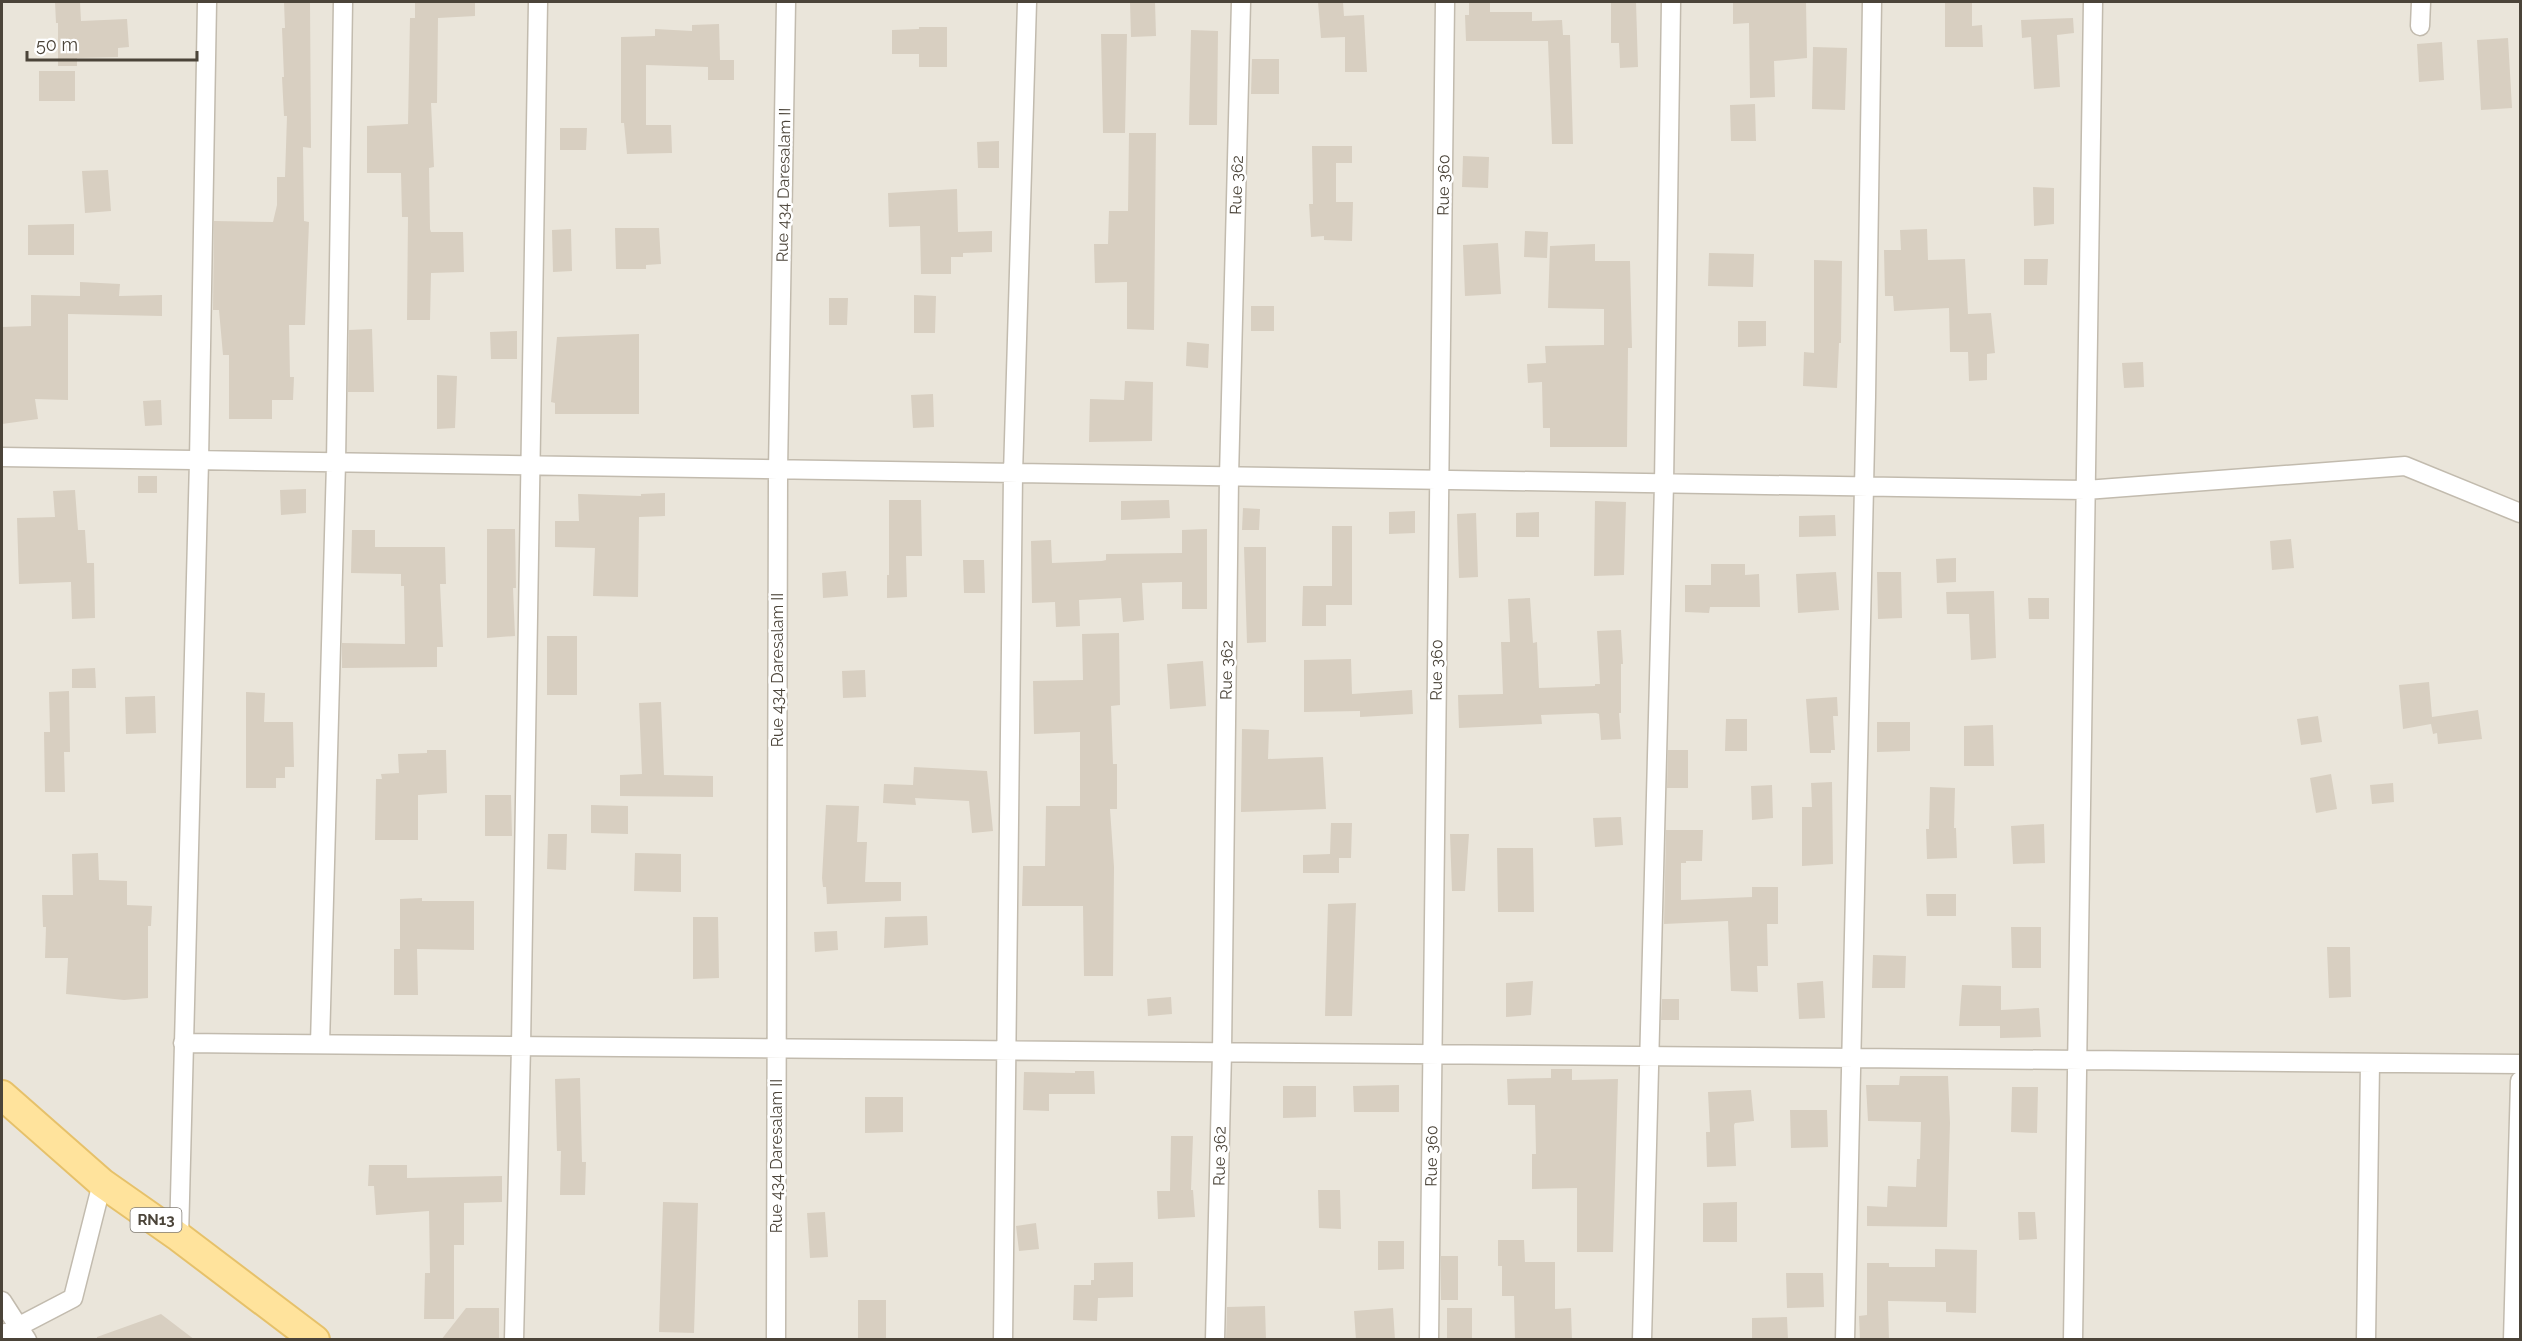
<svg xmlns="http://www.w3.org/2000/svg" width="2522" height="1341" font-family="Raleway,sans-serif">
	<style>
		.residential { fill: #eae5da }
		.building { fill: #d8cfc1 }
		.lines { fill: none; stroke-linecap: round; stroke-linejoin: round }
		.street-casing { stroke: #c2bbae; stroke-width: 21 }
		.primary-casing { stroke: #e6c16a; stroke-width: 32 }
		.street { stroke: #fff; stroke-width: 18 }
		.primary { stroke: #ffe39c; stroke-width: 28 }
		.labels { text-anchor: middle; stroke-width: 5; stroke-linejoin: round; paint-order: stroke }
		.shield { fill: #fff; stroke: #817c74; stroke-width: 1.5 }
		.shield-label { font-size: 15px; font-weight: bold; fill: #4b4439 }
		.street-label { font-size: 16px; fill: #4b4439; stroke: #fff }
	</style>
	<rect width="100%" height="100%" fill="#f6f3ec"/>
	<path class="residential" d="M 2,2 L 2520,2 L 2520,1339 L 2,1339 Z"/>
	<path class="building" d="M 55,2 L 80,2 L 81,21 L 127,19 L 129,47 L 118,48 L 118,57 L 77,58 L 77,66 L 58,66 L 58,23 L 56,23 Z
		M 284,2 L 310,2 L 311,148 L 303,147 L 304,221 L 309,222 L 305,325 L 289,325 L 290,377 L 294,377 L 293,400 L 272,400 L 272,419 L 229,419 L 229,355 L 223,355 L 219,310 L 213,310 L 214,221 L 273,222 L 277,205 L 277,177 L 285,177 L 287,116 L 284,116 L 282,77 L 284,77 L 282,28 L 285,28 Z
		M 415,2 L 475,2 L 475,16 L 438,18 L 437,103 L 431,103 L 434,167 L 429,168 L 430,229 L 431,232 L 463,232 L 464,272 L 431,273 L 430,320 L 407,320 L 408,217 L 402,217 L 401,173 L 367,173 L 367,126 L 408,124 L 410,18 L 415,18 Z
		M 1130,2 L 1155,2 L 1156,36 L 1131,37 Z
		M 1318,2 L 1343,2 L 1344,16 L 1364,15 L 1367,72 L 1345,72 L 1345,37 L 1321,38 Z
		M 1469,2 L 1490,2 L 1490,12 L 1532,12 L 1532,21 L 1562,20 L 1563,35 L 1570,35 L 1573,144 L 1552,144 L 1548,41 L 1466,41 L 1465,15 L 1469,15 Z
		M 1611,2 L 1636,2 L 1638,67 L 1620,68 L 1619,43 L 1611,43 Z
		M 1733,2 L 1806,2 L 1807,58 L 1774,61 L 1775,97 L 1750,98 L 1749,23 L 1733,24 Z
		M 1945,2 L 1972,2 L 1972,26 L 1982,25 L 1983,47 L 1945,47 Z
		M 2073,18 L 2074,33 L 2057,35 L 2060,87 L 2034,89 L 2031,37 L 2022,38 L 2021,20 Z
		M 719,24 L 720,60 L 734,60 L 734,80 L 708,80 L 708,67 L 646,65 L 646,125 L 671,125 L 672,153 L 627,154 L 624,123 L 621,123 L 621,37 L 655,36 L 655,29 L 692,31 L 692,25 Z
		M 919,27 L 947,27 L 947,67 L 919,67 L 919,54 L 892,54 L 892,30 L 919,29 Z
		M 1191,30 L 1218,31 L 1217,125 L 1189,125 Z
		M 1101,34 L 1127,34 L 1125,133 L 1103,133 Z
		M 2508,38 L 2512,108 L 2481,110 L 2477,40 Z
		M 2442,42 L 2444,80 L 2419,82 L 2417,44 Z
		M 1813,47 L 1847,48 L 1845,110 L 1812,109 Z
		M 1252,59 L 1279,59 L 1279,94 L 1251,94 Z
		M 39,71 L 75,71 L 75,101 L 39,101 Z
		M 1755,104 L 1756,141 L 1731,141 L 1730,105 Z
		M 560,128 L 587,128 L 586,150 L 560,150 Z
		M 1129,133 L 1156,133 L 1154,330 L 1127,329 L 1127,282 L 1095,283 L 1094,244 L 1108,244 L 1109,211 L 1128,211 Z
		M 999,141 L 999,168 L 978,168 L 977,142 Z
		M 1312,146 L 1352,146 L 1352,163 L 1336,163 L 1336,202 L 1353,202 L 1352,241 L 1324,240 L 1324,236 L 1311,237 L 1309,204 L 1313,204 Z
		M 1463,156 L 1489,157 L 1488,188 L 1462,187 Z
		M 108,170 L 111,211 L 85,213 L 82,171 Z
		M 2033,187 L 2054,188 L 2054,224 L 2034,226 Z
		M 957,189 L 958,232 L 992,231 L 992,252 L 963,253 L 963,257 L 951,257 L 951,274 L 921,274 L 920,226 L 889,227 L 888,193 Z
		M 74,224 L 74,255 L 28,255 L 28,225 Z
		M 615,228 L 659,228 L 661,264 L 646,265 L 646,269 L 616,269 Z
		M 571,229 L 572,271 L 553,272 L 552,230 Z
		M 1927,229 L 1928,260 L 1965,259 L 1968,314 L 1991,313 L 1995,353 L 1987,354 L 1987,380 L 1969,381 L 1968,352 L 1950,352 L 1949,308 L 1894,311 L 1893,296 L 1885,296 L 1884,250 L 1901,250 L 1900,230 Z
		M 1525,231 L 1548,232 L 1547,258 L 1524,257 Z
		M 1498,243 L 1501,294 L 1465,296 L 1463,245 Z
		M 1595,244 L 1595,261 L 1630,261 L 1632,348 L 1628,348 L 1627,447 L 1550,447 L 1550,428 L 1543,428 L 1542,382 L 1528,383 L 1527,364 L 1546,363 L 1545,346 L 1604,345 L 1604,309 L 1548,308 L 1550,246 Z
		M 1709,253 L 1754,254 L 1753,287 L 1708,286 Z
		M 2024,259 L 2048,259 L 2047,285 L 2024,285 Z
		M 1814,260 L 1842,261 L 1841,343 L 1839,343 L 1837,388 L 1803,386 L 1804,352 L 1814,353 Z
		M 80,282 L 120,284 L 119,296 L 162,295 L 162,316 L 68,314 L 68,400 L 35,399 L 38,419 L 2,424 L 2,327 L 31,326 L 31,295 L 80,296 Z
		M 914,295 L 936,296 L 935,333 L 914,333 Z
		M 829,298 L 848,298 L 847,325 L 829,325 Z
		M 1251,306 L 1274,306 L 1274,331 L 1251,331 Z
		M 1738,321 L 1766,321 L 1766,346 L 1738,347 Z
		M 372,329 L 374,392 L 348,392 L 349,330 Z
		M 517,331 L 517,359 L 491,359 L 490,332 Z
		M 639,334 L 639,414 L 555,414 L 555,403 L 551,402 L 557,337 Z
		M 1187,342 L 1209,344 L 1208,368 L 1186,366 Z
		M 2143,362 L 2144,387 L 2124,388 L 2122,363 Z
		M 437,375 L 457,376 L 455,428 L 437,429 Z
		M 1125,381 L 1153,382 L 1152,441 L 1089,442 L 1090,399 L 1124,400 Z
		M 933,394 L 934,427 L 913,428 L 911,395 Z
		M 161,400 L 162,425 L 145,426 L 143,401 Z
		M 138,476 L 157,476 L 157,493 L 138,493 Z
		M 306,489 L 306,513 L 281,515 L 280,490 Z
		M 75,490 L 78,530 L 85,530 L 87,563 L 94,563 L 95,618 L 72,619 L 71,582 L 19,584 L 17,518 L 55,517 L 53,491 Z
		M 665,493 L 665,516 L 639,517 L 638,597 L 593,596 L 595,548 L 555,547 L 555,521 L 579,521 L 578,494 L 641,496 L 641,494 Z
		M 889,500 L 921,500 L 922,556 L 906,556 L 907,597 L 887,598 L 887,575 L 889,575 Z
		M 1169,500 L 1170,518 L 1121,520 L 1121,501 Z
		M 1595,501 L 1626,502 L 1624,575 L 1594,576 Z
		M 1243,508 L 1260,509 L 1259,530 L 1242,530 Z
		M 1415,511 L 1415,533 L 1389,534 L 1389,512 Z
		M 1539,512 L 1539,537 L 1516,537 L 1516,513 Z
		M 1476,513 L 1478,577 L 1459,578 L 1457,514 Z
		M 1835,515 L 1836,536 L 1799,537 L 1799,516 Z
		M 1332,526 L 1352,526 L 1352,605 L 1326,605 L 1326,626 L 1302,626 L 1303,586 L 1332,586 Z
		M 487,529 L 515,529 L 516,588 L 513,588 L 515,636 L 487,638 Z
		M 1207,529 L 1207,609 L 1182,609 L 1182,582 L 1142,583 L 1144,620 L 1123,622 L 1121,598 L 1079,600 L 1080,626 L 1056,627 L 1055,602 L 1032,603 L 1031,541 L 1051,540 L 1052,563 L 1102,561 L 1106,560 L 1106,554 L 1182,553 L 1182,530 Z
		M 352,530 L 375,530 L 375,547 L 445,547 L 446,584 L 440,584 L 443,647 L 437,647 L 437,667 L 342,668 L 342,643 L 405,644 L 404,586 L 401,586 L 401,574 L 351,573 Z
		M 2291,539 L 2294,568 L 2272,570 L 2270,541 Z
		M 1244,547 L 1266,547 L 1266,642 L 1247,643 Z
		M 1956,558 L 1956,582 L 1937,583 L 1936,559 Z
		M 963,560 L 984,560 L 985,593 L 964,593 Z
		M 1711,564 L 1745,564 L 1745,575 L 1759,574 L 1760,607 L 1710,607 L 1709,613 L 1685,612 L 1685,585 L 1711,585 Z
		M 846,571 L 848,596 L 823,598 L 822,573 Z
		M 1836,572 L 1839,610 L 1798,613 L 1796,574 Z
		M 1877,572 L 1901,572 L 1902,618 L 1878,619 Z
		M 1994,591 L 1996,658 L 1971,660 L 1969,614 L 1947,614 L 1946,592 Z
		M 1530,598 L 1533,643 L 1537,642 L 1539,688 L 1595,686 L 1595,684 L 1600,684 L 1597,631 L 1621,630 L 1623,664 L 1621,664 L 1621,713 L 1619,713 L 1621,739 L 1601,740 L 1599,714 L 1596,713 L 1541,715 L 1542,724 L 1459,728 L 1458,695 L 1503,694 L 1501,642 L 1510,642 L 1508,599 Z
		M 2028,598 L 2049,598 L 2049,619 L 2029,619 Z
		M 1119,633 L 1120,705 L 1111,706 L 1113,764 L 1117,764 L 1117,809 L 1110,809 L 1114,867 L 1113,976 L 1084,976 L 1083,906 L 1022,906 L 1023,866 L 1045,866 L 1046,806 L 1080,806 L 1080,732 L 1034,734 L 1033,681 L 1083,680 L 1082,634 Z
		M 547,636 L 577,636 L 577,695 L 547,695 Z
		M 1351,659 L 1352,694 L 1412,690 L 1413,714 L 1360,717 L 1360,711 L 1304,712 L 1304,660 Z
		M 1203,661 L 1206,706 L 1170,709 L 1167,664 Z
		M 95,668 L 96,688 L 72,688 L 72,669 Z
		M 865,670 L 866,697 L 843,698 L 842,671 Z
		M 2429,682 L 2432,717 L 2478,710 L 2482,739 L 2438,744 L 2437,733 L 2433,734 L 2431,724 L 2403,729 L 2399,685 Z
		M 69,691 L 70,752 L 64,752 L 65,792 L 45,792 L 44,732 L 50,732 L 49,692 Z
		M 246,692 L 265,693 L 264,722 L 293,722 L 294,767 L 285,767 L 285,778 L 276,778 L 276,788 L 246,788 Z
		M 155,696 L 156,733 L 126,734 L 125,697 Z
		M 1837,697 L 1838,716 L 1833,716 L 1835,750 L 1831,750 L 1831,753 L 1810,753 L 1806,699 Z
		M 661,702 L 664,775 L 713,776 L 713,797 L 620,796 L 620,775 L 642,774 L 639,703 Z
		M 2318,716 L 2322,742 L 2301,745 L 2297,719 Z
		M 1726,719 L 1747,719 L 1747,751 L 1725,751 Z
		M 1877,722 L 1910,722 L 1910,751 L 1877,752 Z
		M 1993,725 L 1994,766 L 1964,766 L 1964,726 Z
		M 1242,729 L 1269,730 L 1268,759 L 1323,757 L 1326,809 L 1241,812 Z
		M 427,750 L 446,750 L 447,793 L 418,795 L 418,840 L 375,840 L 376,779 L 382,779 L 381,774 L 399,773 L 398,754 L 427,753 Z
		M 1668,750 L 1688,750 L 1688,788 L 1667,788 Z
		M 914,767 L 987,771 L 993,831 L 972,833 L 969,801 L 915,798 L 916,805 L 883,803 L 884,784 L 913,785 Z
		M 2331,774 L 2337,809 L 2316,813 L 2310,778 Z
		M 1832,782 L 1833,864 L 1802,866 L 1802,807 L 1812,807 L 1811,783 Z
		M 2393,783 L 2394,802 L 2372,804 L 2370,785 Z
		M 1772,785 L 1773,818 L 1752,820 L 1751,786 Z
		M 1930,787 L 1955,788 L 1954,828 L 1956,828 L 1957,858 L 1927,859 L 1926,829 L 1929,829 Z
		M 485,795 L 511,795 L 512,836 L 485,836 Z
		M 591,805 L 628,806 L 628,834 L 591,833 Z
		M 826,805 L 859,806 L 857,842 L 867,842 L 865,882 L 901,882 L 901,901 L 827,904 L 826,887 L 823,887 L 822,878 Z
		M 1621,817 L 1623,845 L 1595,847 L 1593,818 Z
		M 1331,823 L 1352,823 L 1351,858 L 1339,858 L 1339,873 L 1303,873 L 1303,855 L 1330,854 Z
		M 2044,824 L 2045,863 L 2013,864 L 2011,826 Z
		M 1666,830 L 1703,830 L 1702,861 L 1686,861 L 1686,863 L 1681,863 L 1681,900 L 1752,897 L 1752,887 L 1778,887 L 1778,924 L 1767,924 L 1768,966 L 1757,966 L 1758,992 L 1731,991 L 1728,921 L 1664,924 Z
		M 548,834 L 567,834 L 566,870 L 547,869 Z
		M 1450,834 L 1469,834 L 1465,891 L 1452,891 Z
		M 1497,848 L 1533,848 L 1534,912 L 1498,912 Z
		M 98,853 L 99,880 L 127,881 L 127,905 L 152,906 L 151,926 L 148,926 L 148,998 L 124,1000 L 66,994 L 68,958 L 45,958 L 46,927 L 43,927 L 42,895 L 73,895 L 72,854 Z
		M 635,853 L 681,854 L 681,892 L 634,891 Z
		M 1926,894 L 1956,894 L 1956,916 L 1927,916 Z
		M 422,898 L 422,901 L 474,901 L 474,950 L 417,949 L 418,995 L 394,995 L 394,949 L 400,949 L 400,899 Z
		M 1356,903 L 1352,1016 L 1325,1016 L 1328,904 Z
		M 927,916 L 928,945 L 884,948 L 885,917 Z
		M 693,917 L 718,917 L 719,978 L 693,979 Z
		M 2011,927 L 2041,927 L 2041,968 L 2012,968 Z
		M 837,931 L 838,950 L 815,952 L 814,932 Z
		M 2327,947 L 2350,947 L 2351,997 L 2329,998 Z
		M 1873,955 L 1906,956 L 1905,988 L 1872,988 Z
		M 1533,981 L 1531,1015 L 1506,1017 L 1506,983 Z
		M 1823,981 L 1825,1018 L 1799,1019 L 1797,983 Z
		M 1962,985 L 2001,986 L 2001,1010 L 2039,1008 L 2041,1037 L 2000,1038 L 2000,1026 L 1959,1026 Z
		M 1171,997 L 1172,1014 L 1148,1016 L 1147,999 Z
		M 1662,999 L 1679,999 L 1679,1020 L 1661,1020 Z
		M 1551,1069 L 1572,1069 L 1572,1080 L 1618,1079 L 1613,1252 L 1577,1252 L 1577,1188 L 1532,1189 L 1532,1154 L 1536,1154 L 1535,1105 L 1508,1105 L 1507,1079 L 1551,1078 Z
		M 1075,1071 L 1094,1071 L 1095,1094 L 1049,1094 L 1049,1111 L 1023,1110 L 1024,1072 L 1075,1073 Z
		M 1900,1076 L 1948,1076 L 1950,1123 L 1947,1227 L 1867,1226 L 1867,1206 L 1887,1207 L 1888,1186 L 1916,1187 L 1917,1159 L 1920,1159 L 1921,1122 L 1868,1121 L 1866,1085 L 1899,1085 Z
		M 580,1078 L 582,1162 L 586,1162 L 585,1195 L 560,1195 L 561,1151 L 557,1151 L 555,1079 Z
		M 1399,1085 L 1399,1112 L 1354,1112 L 1353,1086 Z
		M 1283,1086 L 1316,1086 L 1316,1117 L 1283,1118 Z
		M 2012,1087 L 2038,1087 L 2037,1133 L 2011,1132 Z
		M 1751,1090 L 1754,1121 L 1735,1123 L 1734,1125 L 1736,1166 L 1707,1167 L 1706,1132 L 1710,1132 L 1708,1092 Z
		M 865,1097 L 903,1097 L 903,1132 L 865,1133 Z
		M 1790,1110 L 1827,1110 L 1828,1147 L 1791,1148 Z
		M 1171,1136 L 1193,1136 L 1191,1190 L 1193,1190 L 1195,1217 L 1158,1219 L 1157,1191 L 1170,1191 Z
		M 369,1165 L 407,1165 L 407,1178 L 502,1176 L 502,1202 L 464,1203 L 464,1245 L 454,1245 L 454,1319 L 424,1319 L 425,1273 L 430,1273 L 429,1211 L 376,1215 L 374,1186 L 368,1186 Z
		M 1318,1190 L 1340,1190 L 1341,1229 L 1319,1228 Z
		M 663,1202 L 698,1203 L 694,1333 L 659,1332 Z
		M 1737,1202 L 1737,1242 L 1703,1242 L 1703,1203 Z
		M 825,1212 L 828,1257 L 810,1258 L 807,1213 Z
		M 2018,1212 L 2035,1212 L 2037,1239 L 2019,1240 Z
		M 1036,1223 L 1039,1249 L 1019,1251 L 1016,1226 Z
		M 1498,1240 L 1524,1240 L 1525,1262 L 1555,1262 L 1555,1309 L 1571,1308 L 1572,1340 L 1515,1340 L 1514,1296 L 1502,1296 L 1502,1266 L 1498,1266 Z
		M 1378,1241 L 1404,1241 L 1404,1269 L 1378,1270 Z
		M 1935,1249 L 1977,1250 L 1976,1313 L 1946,1312 L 1946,1302 L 1888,1301 L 1889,1340 L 1860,1340 L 1859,1316 L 1867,1315 L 1867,1263 L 1889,1263 L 1889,1267 L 1935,1267 Z
		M 1441,1256 L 1458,1256 L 1458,1300 L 1441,1300 Z
		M 1133,1262 L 1133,1297 L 1098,1298 L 1097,1321 L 1073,1320 L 1074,1285 L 1091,1285 L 1091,1280 L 1094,1280 L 1094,1263 Z
		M 1786,1273 L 1823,1273 L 1824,1307 L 1787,1308 Z
		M 858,1300 L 886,1300 L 886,1340 L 858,1340 Z
		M 1265,1306 L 1266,1340 L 1226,1340 L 1227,1307 Z
		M 466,1308 L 499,1308 L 499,1340 L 441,1340 Z
		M 1393,1308 L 1395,1340 L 1356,1340 L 1354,1311 Z
		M 1447,1308 L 1472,1308 L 1472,1340 L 1447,1340 Z
		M 161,1314 L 195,1340 L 97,1340 L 97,1337 Z
		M 1787,1317 L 1788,1340 L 1752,1340 L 1752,1318 Z"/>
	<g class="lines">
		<defs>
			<path id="street" d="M 2420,26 L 2421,2
				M 2,457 L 2086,490 L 2405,466 L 2520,513
				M 183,1043 L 2520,1064
				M 320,1044 L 336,463 L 343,2
				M 179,1237 L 199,461 L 207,2
				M 2,1301 L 27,1340
				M 2,1335 L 73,1298 L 102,1183
				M 514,1340 L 521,1046 L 538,2
				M 776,1340 L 778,471 L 786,2
				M 1003,1340 L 1013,474 L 1027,2
				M 1215,1340 L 1222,1052 L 1229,477 L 1241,2
				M 1429,1340 L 1445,2
				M 1642,1340 L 1664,484 L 1671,2
				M 1845,1340 L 1866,397 L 1872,2
				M 2073,1340 L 2093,2
				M 2366,1340 L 2370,1063
				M 2513,1340 L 2520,1081"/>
			<path id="primary" d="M 2,1095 L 102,1183 L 179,1237 L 315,1340"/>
		</defs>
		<use href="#street" class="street-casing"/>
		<use href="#primary" class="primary-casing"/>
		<use href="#street" class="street"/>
		<use href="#primary" class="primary"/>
	</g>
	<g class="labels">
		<rect class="shield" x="130.5" y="1208" width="51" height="24" rx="4.5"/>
		<g class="shield-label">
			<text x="156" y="1225">RN13</text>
		</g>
		<g class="street-label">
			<text transform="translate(783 185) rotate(-89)" y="6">Rue 434 Daresalam II</text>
			<text transform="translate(1236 185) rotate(-88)" y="6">Rue 362</text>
			<text transform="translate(1443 185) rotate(-89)" y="6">Rue 360</text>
			<text transform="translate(777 670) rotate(-90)" y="6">Rue 434 Daresalam II</text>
			<text transform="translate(1226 670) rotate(-89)" y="6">Rue 362</text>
			<text transform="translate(1436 670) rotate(-89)" y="6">Rue 360</text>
			<text transform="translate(776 1156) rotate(-90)" y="6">Rue 434 Daresalam II</text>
			<text transform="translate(1219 1156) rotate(-89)" y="6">Rue 362</text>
			<text transform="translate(1431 1156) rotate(-89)" y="6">Rue 360</text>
		</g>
	</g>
	<rect width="2522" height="1341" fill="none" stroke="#4b4439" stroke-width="6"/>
	<path d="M27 51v9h170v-9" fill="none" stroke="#4b4439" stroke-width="3"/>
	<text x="36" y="51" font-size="18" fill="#4b4439" stroke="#ffffff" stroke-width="4.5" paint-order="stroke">50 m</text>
</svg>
